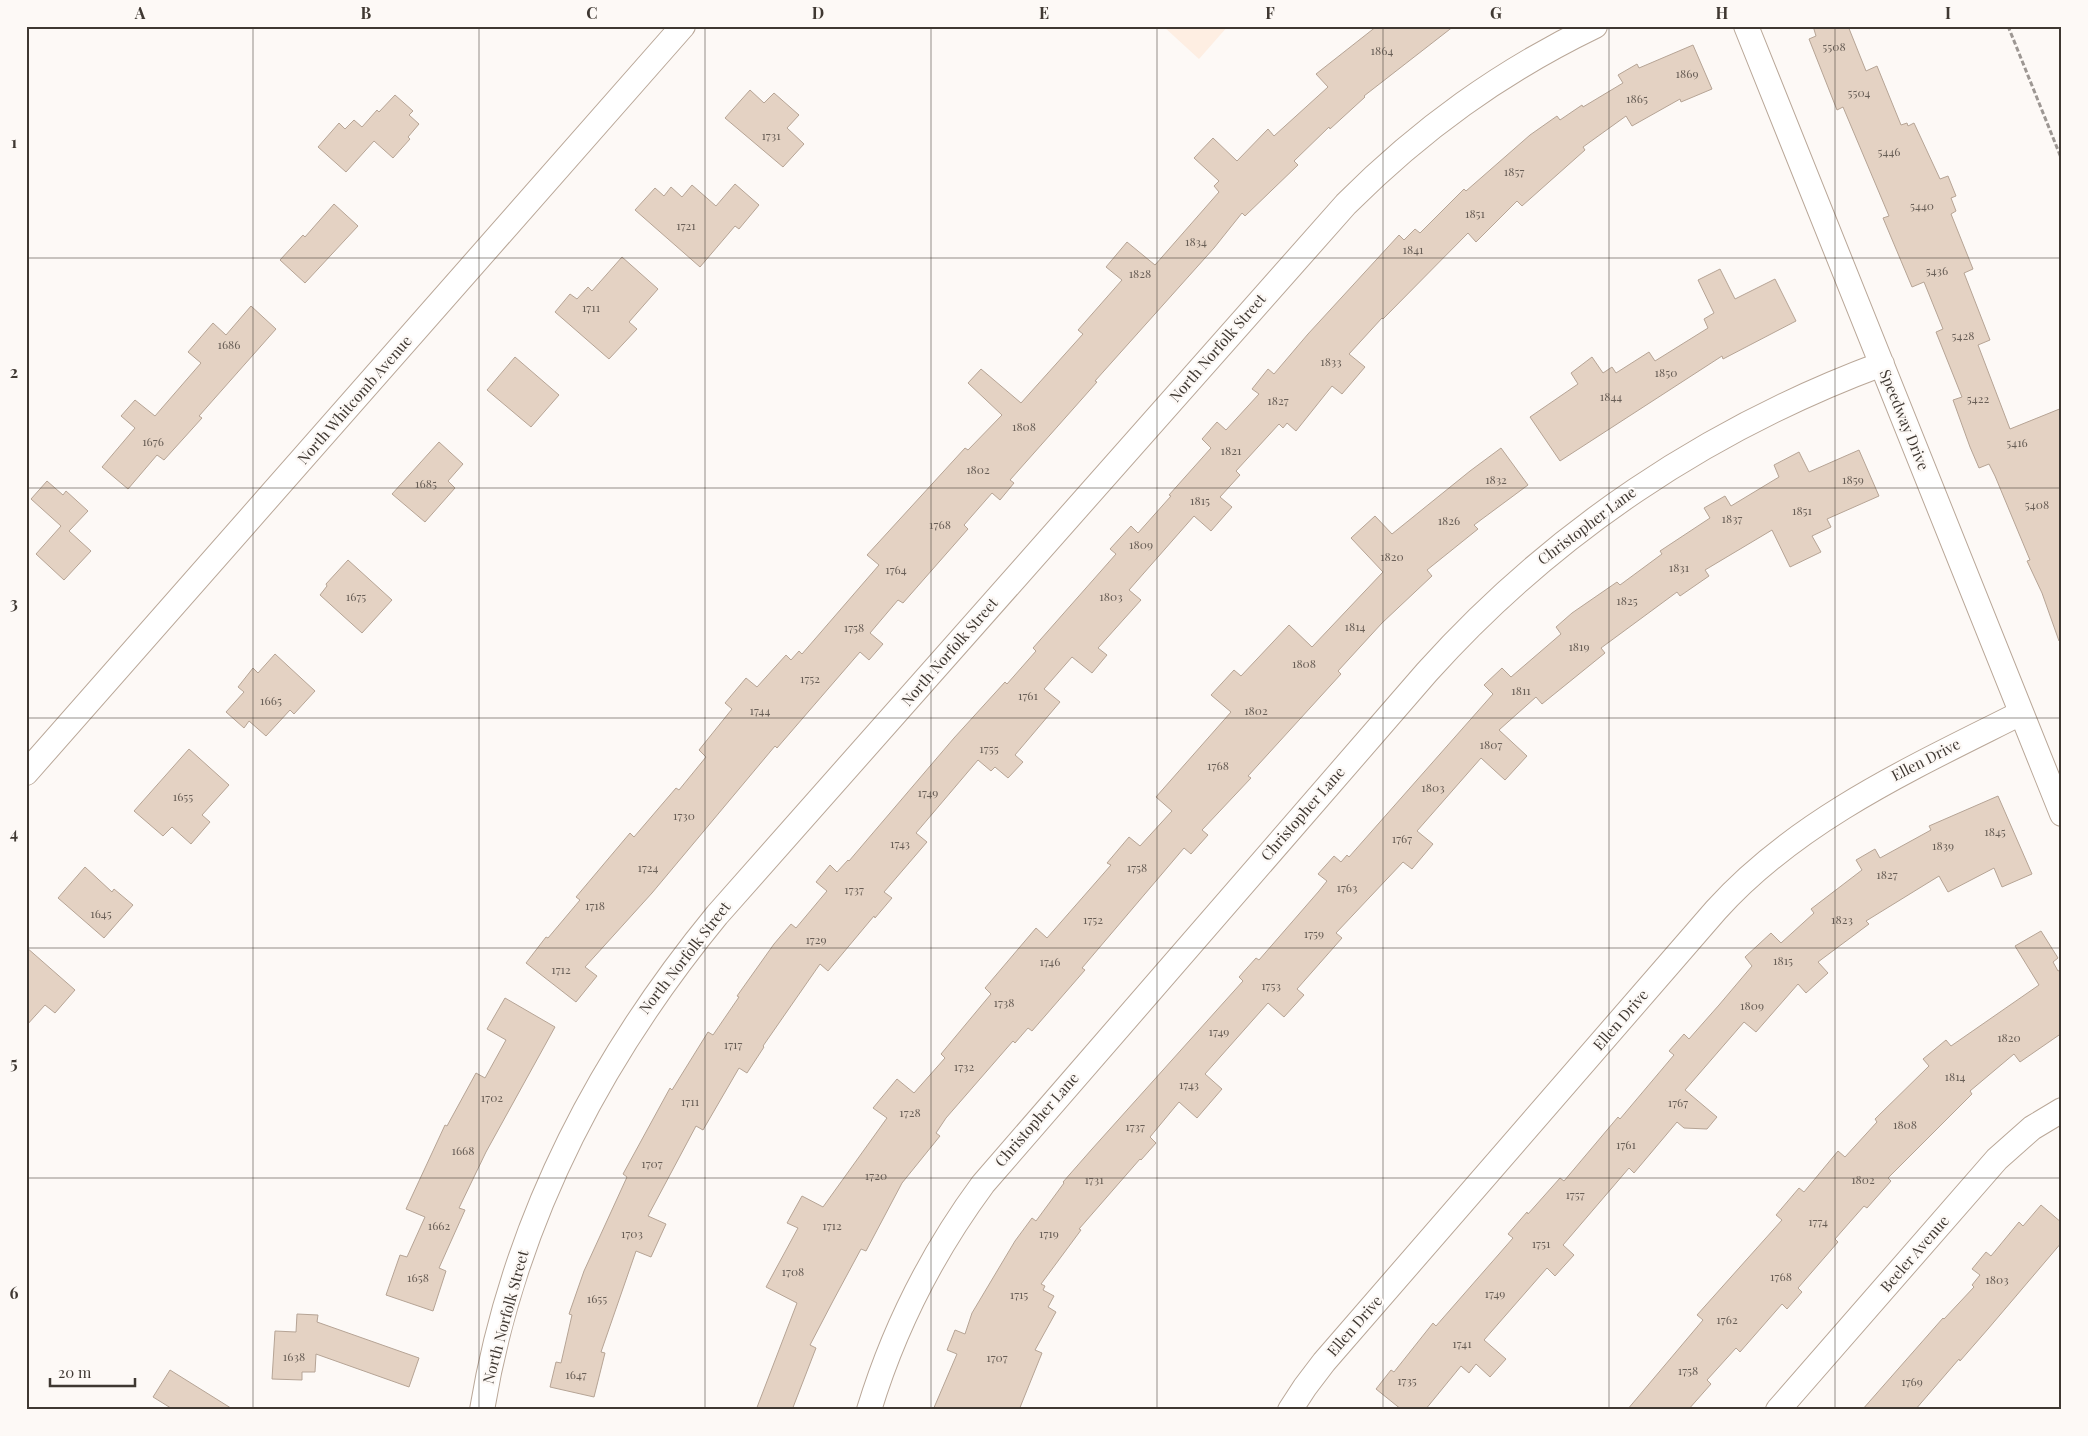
<svg xmlns="http://www.w3.org/2000/svg" width="2088" height="1436" font-family="'Playfair Display',serif">
	<style>
		.built { fill: #feeee2 }
		.building { fill: #e4d2c3; stroke: #b6a495 }
		.lines { fill: none; stroke-linecap: round; stroke-linejoin: round }
		.minor-casing { stroke: #b9a798; stroke-width: 26 }
		.path { stroke: #9d9793; stroke-width: 3; stroke-dasharray: 5 2.5; stroke-linecap: butt }
		.minor { stroke: #fff; stroke-width: 24 }
		.grid { fill: none; stroke: #3f3832; stroke-width: 1; stroke-opacity: 0.55 }
		.labels { text-anchor: middle; stroke-width: 4.5; stroke-linejoin: round; paint-order: stroke }
		.number-label { font-size: 12px; fill: #685e56 }
		.street-label { font-size: 15px; fill: #3f3832; stroke: #fdf9f6 }
		.neatline { fill: none; stroke: #3f3832; stroke-width: 2 }
		.grid-label { font-size: 16px; text-anchor: middle; font-weight: bold; fill: #3f3832 }
	</style>
	<rect width="100%" height="100%" fill="#fdf9f6"/>
	<path class="built" d="M 1163,26 L 1228,26 L 1199,59 Z"/>
	<path class="building" d="M 1377,26 L 1454,26 L 1364,96 L 1365,97 L 1330,129 L 1329,127 L 1294,161 L 1298,165 L 1245,216 L 1242,213 L 1214,248 L 1095,381 L 1097,382 L 1010,480 L 1014,483 L 1000,500 L 992,493 L 964,525 L 968,529 L 903,603 L 898,600 L 870,633 L 883,644 L 869,660 L 860,652 L 777,748 L 775,746 L 652,893 L 585,967 L 597,976 L 576,1002 L 526,963 L 546,937 L 548,938 L 580,900 L 576,897 L 630,833 L 634,837 L 676,788 L 679,790 L 706,757 L 699,750 L 732,709 L 725,703 L 746,678 L 757,687 L 786,655 L 791,660 L 799,651 L 802,654 L 879,565 L 867,555 L 965,448 L 968,450 L 1002,415 L 968,383 L 981,369 L 1021,403 L 1083,334 L 1078,330 L 1122,280 L 1106,267 L 1127,242 L 1155,265 L 1219,192 L 1214,186 L 1219,181 L 1194,158 L 1213,138 L 1237,161 L 1268,129 L 1274,136 L 1328,87 L 1316,74 Z
		M 1813,26 L 1848,26 L 1866,71 L 1877,66 L 1901,125 L 1907,123 L 1908,126 L 1914,123 L 1940,179 L 1948,176 L 1956,196 L 1951,198 L 1956,211 L 1951,214 L 1973,269 L 1964,273 L 1990,340 L 1978,345 L 2010,429 L 2062,408 L 2062,641 L 2059,641 L 2042,593 L 2027,561 L 2030,560 L 1995,476 L 1989,464 L 1979,468 L 1970,447 L 1953,400 L 1962,397 L 1936,332 L 1943,329 L 1924,282 L 1912,287 L 1883,218 L 1889,216 L 1843,107 L 1837,110 L 1809,39 L 1816,36 Z
		M 1693,45 L 1712,89 L 1681,102 L 1680,99 L 1632,126 L 1626,116 L 1583,147 L 1585,150 L 1522,206 L 1517,201 L 1476,242 L 1468,233 L 1383,319 L 1382,318 L 1349,354 L 1365,367 L 1342,394 L 1332,386 L 1296,431 L 1287,423 L 1283,428 L 1279,424 L 1236,471 L 1240,475 L 1220,497 L 1232,507 L 1211,531 L 1194,516 L 1129,590 L 1141,600 L 1098,648 L 1107,655 L 1092,673 L 1072,657 L 1044,689 L 1060,702 L 1015,755 L 1023,762 L 1008,778 L 995,767 L 991,771 L 978,760 L 916,833 L 927,842 L 884,892 L 892,898 L 875,918 L 874,916 L 828,971 L 820,964 L 763,1046 L 764,1047 L 747,1073 L 739,1068 L 703,1130 L 696,1126 L 648,1216 L 666,1224 L 651,1257 L 636,1251 L 601,1352 L 605,1353 L 594,1397 L 550,1387 L 556,1362 L 561,1363 L 572,1315 L 569,1314 L 584,1271 L 627,1177 L 623,1174 L 670,1088 L 672,1090 L 708,1032 L 713,1035 L 739,997 L 737,996 L 774,944 L 791,924 L 796,928 L 827,891 L 816,882 L 830,865 L 837,872 L 848,860 L 849,861 L 954,738 L 1005,682 L 1007,684 L 1036,651 L 1033,648 L 1116,554 L 1110,549 L 1131,526 L 1138,533 L 1171,496 L 1169,495 L 1211,448 L 1202,439 L 1217,422 L 1226,430 L 1259,394 L 1252,389 L 1268,369 L 1274,374 L 1308,334 L 1399,235 L 1404,240 L 1415,229 L 1420,233 L 1464,189 L 1466,191 L 1530,135 L 1557,116 L 1560,120 L 1582,105 L 1583,107 L 1623,83 L 1618,75 L 1637,64 L 1639,68 Z
		M 750,90 L 764,103 L 774,93 L 799,115 L 787,128 L 804,144 L 783,167 L 725,118 Z
		M 395,95 L 413,111 L 409,115 L 419,124 L 408,137 L 410,139 L 393,158 L 374,141 L 346,172 L 318,147 L 339,123 L 345,129 L 354,120 L 362,127 L 377,110 L 379,112 Z
		M 735,184 L 759,205 L 739,229 L 735,226 L 700,267 L 635,210 L 655,188 L 664,196 L 671,187 L 682,197 L 692,185 L 716,206 Z
		M 334,204 L 358,226 L 305,283 L 280,260 L 303,235 L 305,237 Z
		M 622,257 L 658,289 L 629,322 L 637,329 L 609,359 L 555,312 L 570,294 L 577,299 L 588,287 L 592,291 Z
		M 1720,269 L 1735,299 L 1775,279 L 1796,321 L 1723,359 L 1722,356 L 1560,461 L 1530,417 L 1578,384 L 1571,373 L 1592,357 L 1603,373 L 1612,367 L 1616,373 L 1649,352 L 1655,361 L 1708,328 L 1704,319 L 1714,313 L 1698,280 Z
		M 251,306 L 276,329 L 199,416 L 202,418 L 164,460 L 157,455 L 128,489 L 102,467 L 135,428 L 121,416 L 135,400 L 155,416 L 201,363 L 188,352 L 213,323 L 226,335 Z
		M 515,357 L 559,395 L 531,427 L 487,390 Z
		M 439,442 L 463,464 L 448,481 L 455,488 L 425,522 L 392,494 Z
		M 1501,448 L 1528,485 L 1474,525 L 1478,529 L 1427,570 L 1432,576 L 1382,623 L 1338,671 L 1341,674 L 1248,776 L 1251,778 L 1202,830 L 1208,835 L 1191,854 L 1184,848 L 1082,968 L 1085,970 L 1032,1031 L 1028,1028 L 1015,1043 L 1013,1041 L 946,1118 L 936,1133 L 940,1136 L 902,1183 L 866,1251 L 861,1249 L 833,1301 L 810,1345 L 816,1348 L 792,1410 L 756,1410 L 797,1303 L 766,1287 L 798,1228 L 787,1223 L 802,1196 L 823,1207 L 887,1118 L 873,1108 L 897,1079 L 914,1093 L 945,1058 L 941,1054 L 991,994 L 985,988 L 1036,928 L 1047,938 L 1111,865 L 1107,863 L 1129,837 L 1140,846 L 1172,811 L 1156,797 L 1231,712 L 1211,695 L 1234,670 L 1241,676 L 1289,625 L 1312,647 L 1383,572 L 1351,538 L 1375,516 L 1392,534 L 1470,471 Z
		M 1859,450 L 1879,496 L 1827,519 L 1831,527 L 1812,536 L 1821,552 L 1790,567 L 1772,530 L 1705,570 L 1709,576 L 1680,596 L 1677,592 L 1601,648 L 1605,653 L 1542,704 L 1536,697 L 1499,730 L 1527,756 L 1505,780 L 1481,758 L 1417,831 L 1433,844 L 1412,869 L 1403,862 L 1336,933 L 1342,938 L 1297,989 L 1304,995 L 1284,1017 L 1268,1003 L 1205,1074 L 1222,1089 L 1197,1118 L 1179,1102 L 1150,1137 L 1156,1143 L 1141,1160 L 1140,1159 L 1079,1229 L 1081,1230 L 1041,1284 L 1045,1286 L 1043,1290 L 1054,1296 L 1048,1307 L 1056,1312 L 1035,1350 L 1042,1353 L 1019,1410 L 933,1410 L 957,1354 L 947,1350 L 955,1330 L 965,1334 L 972,1313 L 1015,1241 L 1032,1218 L 1036,1221 L 1064,1183 L 1063,1182 L 1092,1149 L 1243,981 L 1239,977 L 1256,958 L 1259,960 L 1319,891 L 1327,881 L 1318,874 L 1334,856 L 1341,862 L 1347,855 L 1349,857 L 1493,694 L 1484,685 L 1502,668 L 1511,677 L 1561,634 L 1556,627 L 1572,613 L 1617,582 L 1620,585 L 1662,554 L 1660,551 L 1710,518 L 1704,508 L 1725,496 L 1731,506 L 1779,477 L 1774,465 L 1799,452 L 1809,472 Z
		M 47,481 L 63,495 L 66,491 L 88,511 L 69,531 L 91,551 L 64,580 L 36,554 L 61,526 L 31,499 Z
		M 348,560 L 392,600 L 362,633 L 320,595 L 327,586 L 326,584 Z
		M 275,654 L 315,691 L 294,714 L 290,710 L 266,736 L 249,721 L 244,728 L 226,712 L 244,692 L 238,687 L 253,668 L 258,673 Z
		M 189,749 L 229,785 L 202,815 L 210,822 L 191,844 L 172,827 L 163,836 L 134,811 Z
		M 1998,796 L 2032,874 L 2002,887 L 1994,868 L 1948,892 L 1939,876 L 1866,921 L 1869,924 L 1818,962 L 1828,973 L 1806,993 L 1798,984 L 1756,1032 L 1744,1022 L 1685,1090 L 1717,1117 L 1707,1129 L 1684,1128 L 1677,1122 L 1634,1173 L 1629,1168 L 1563,1245 L 1574,1255 L 1555,1276 L 1547,1268 L 1484,1340 L 1506,1359 L 1490,1377 L 1476,1364 L 1469,1373 L 1461,1366 L 1425,1410 L 1402,1410 L 1376,1389 L 1391,1370 L 1394,1372 L 1433,1323 L 1436,1326 L 1513,1238 L 1508,1234 L 1527,1212 L 1528,1214 L 1560,1178 L 1564,1181 L 1618,1117 L 1620,1119 L 1674,1055 L 1669,1051 L 1684,1034 L 1689,1039 L 1719,1005 L 1752,966 L 1745,957 L 1771,933 L 1781,943 L 1814,913 L 1811,909 L 1862,870 L 1856,860 L 1875,849 L 1880,858 L 1931,830 L 1929,826 Z
		M 85,867 L 112,892 L 114,889 L 133,905 L 104,938 L 58,898 Z
		M 2041,931 L 2058,958 L 2053,962 L 2058,971 L 2062,969 L 2062,1033 L 2020,1062 L 2014,1054 L 1970,1091 L 1972,1094 L 1888,1178 L 1891,1181 L 1867,1208 L 1864,1206 L 1835,1239 L 1838,1242 L 1798,1288 L 1802,1292 L 1787,1309 L 1782,1304 L 1740,1352 L 1736,1348 L 1707,1380 L 1711,1384 L 1688,1410 L 1627,1410 L 1703,1320 L 1697,1315 L 1782,1220 L 1776,1215 L 1799,1188 L 1804,1192 L 1838,1151 L 1845,1157 L 1877,1122 L 1875,1119 L 1929,1066 L 1923,1059 L 1946,1040 L 1951,1046 L 2039,985 L 2015,946 Z
		M 26,947 L 75,990 L 55,1013 L 45,1005 L 26,1026 Z
		M 505,998 L 555,1027 L 486,1152 L 459,1208 L 465,1210 L 439,1268 L 446,1271 L 433,1311 L 386,1295 L 400,1255 L 407,1257 L 425,1217 L 406,1209 L 445,1125 L 447,1126 L 476,1073 L 485,1078 L 506,1040 L 487,1029 Z
		M 2041,1205 L 2062,1223 L 2062,1242 L 1988,1329 L 1960,1361 L 1959,1359 L 1915,1410 L 1862,1410 L 1943,1318 L 1944,1319 L 1974,1287 L 1972,1285 L 1980,1275 L 1972,1269 L 1986,1252 L 1991,1256 L 2019,1222 L 2023,1226 Z
		M 297,1314 L 318,1315 L 317,1322 L 419,1358 L 409,1387 L 316,1354 L 315,1372 L 302,1372 L 302,1380 L 272,1379 L 275,1331 L 296,1332 Z
		M 170,1370 L 234,1410 L 174,1410 L 153,1397 Z"/>
	<g class="lines">
		<defs>
			<path id="minor" d="M 1746,26 L 2062,814
				M 26,773 L 683,26
				M 482,1410 C 513,1223 598,1060 717,915 L 1346,204 C 1421,129 1500,72 1595,26
				M 869,1410 C 894,1328 932,1253 983,1184 L 1427,672 C 1552,533 1707,429 1882,364
				M 1290,1410 L 1305,1387 L 1324,1362 L 1716,910 C 1798,819 1914,767 2021,713
				M 1778,1410 L 1997,1159 L 2032,1128 L 2062,1110"/>
		</defs>
		<use href="#minor" class="minor-casing"/>
		<path class="path" d="M 2008,26 L 2062,160"/>
		<use href="#minor" class="minor"/>
	</g>
	<path class="grid" d="M 253,26 L 253,1410M 479,26 L 479,1410M 705,26 L 705,1410M 931,26 L 931,1410M 1157,26 L 1157,1410M 1383,26 L 1383,1410M 1609,26 L 1609,1410M 1835,26 L 1835,1410M 26,258 L 2062,258M 26,488 L 2062,488M 26,718 L 2062,718M 26,948 L 2062,948M 26,1178 L 2062,1178"/>
	<g class="labels">
		<g class="number-label">
			<text x="1834" y="51">5508</text>
			<text x="1382" y="55">1864</text>
			<text x="1687" y="78">1869</text>
			<text x="1859" y="97">5504</text>
			<text x="1637" y="103">1865</text>
			<text x="771" y="140">1731</text>
			<text x="1889" y="156">5446</text>
			<text x="1514" y="176">1857</text>
			<text x="1922" y="210">5440</text>
			<text x="1475" y="218">1851</text>
			<text x="686" y="230">1721</text>
			<text x="1196" y="246">1834</text>
			<text x="1413" y="254">1841</text>
			<text x="1937" y="275">5436</text>
			<text x="1140" y="278">1828</text>
			<text x="591" y="312">1711</text>
			<text x="1963" y="340">5428</text>
			<text x="229" y="349">1686</text>
			<text x="1331" y="366">1833</text>
			<text x="1666" y="377">1850</text>
			<text x="1611" y="401">1844</text>
			<text x="1978" y="403">5422</text>
			<text x="1278" y="405">1827</text>
			<text x="1024" y="431">1808</text>
			<text x="153" y="446">1676</text>
			<text x="2017" y="447">5416</text>
			<text x="1231" y="455">1821</text>
			<text x="978" y="474">1802</text>
			<text x="1496" y="484">1832</text>
			<text x="1853" y="484">1859</text>
			<text x="426" y="488">1685</text>
			<text x="1200" y="505">1815</text>
			<text x="2037" y="509">5408</text>
			<text x="1802" y="515">1851</text>
			<text x="1732" y="523">1837</text>
			<text x="1449" y="525">1826</text>
			<text x="940" y="529">1768</text>
			<text x="1141" y="549">1809</text>
			<text x="1392" y="561">1820</text>
			<text x="1679" y="572">1831</text>
			<text x="896" y="574">1764</text>
			<text x="356" y="601">1675</text>
			<text x="1111" y="601">1803</text>
			<text x="1627" y="605">1825</text>
			<text x="1355" y="631">1814</text>
			<text x="854" y="632">1758</text>
			<text x="1579" y="651">1819</text>
			<text x="1304" y="668">1808</text>
			<text x="810" y="683">1752</text>
			<text x="1521" y="695">1811</text>
			<text x="1028" y="700">1761</text>
			<text x="271" y="705">1665</text>
			<text x="760" y="715">1744</text>
			<text x="1256" y="715">1802</text>
			<text x="1491" y="749">1807</text>
			<text x="989" y="753">1755</text>
			<text x="1218" y="770">1768</text>
			<text x="1433" y="792">1803</text>
			<text x="928" y="797">1749</text>
			<text x="183" y="801">1655</text>
			<text x="684" y="820">1730</text>
			<text x="1995" y="836">1845</text>
			<text x="1402" y="843">1767</text>
			<text x="900" y="848">1743</text>
			<text x="1943" y="850">1839</text>
			<text x="648" y="872">1724</text>
			<text x="1137" y="872">1758</text>
			<text x="1887" y="879">1827</text>
			<text x="1347" y="892">1763</text>
			<text x="854" y="894">1737</text>
			<text x="595" y="910">1718</text>
			<text x="101" y="918">1645</text>
			<text x="1093" y="924">1752</text>
			<text x="1842" y="924">1823</text>
			<text x="1314" y="938">1759</text>
			<text x="816" y="944">1729</text>
			<text x="1783" y="965">1815</text>
			<text x="1050" y="966">1746</text>
			<text x="561" y="974">1712</text>
			<text x="1271" y="990">1753</text>
			<text x="1004" y="1007">1738</text>
			<text x="1752" y="1010">1809</text>
			<text x="1219" y="1036">1749</text>
			<text x="2009" y="1042">1820</text>
			<text x="733" y="1049">1717</text>
			<text x="964" y="1071">1732</text>
			<text x="1955" y="1081">1814</text>
			<text x="1189" y="1089">1743</text>
			<text x="492" y="1102">1702</text>
			<text x="690" y="1106">1711</text>
			<text x="1678" y="1107">1767</text>
			<text x="910" y="1117">1728</text>
			<text x="1905" y="1129">1808</text>
			<text x="1135" y="1131">1737</text>
			<text x="1626" y="1149">1761</text>
			<text x="463" y="1155">1668</text>
			<text x="652" y="1168">1707</text>
			<text x="876" y="1180">1720</text>
			<text x="1094" y="1184">1731</text>
			<text x="1863" y="1184">1802</text>
			<text x="1575" y="1199">1757</text>
			<text x="1818" y="1226">1774</text>
			<text x="439" y="1230">1662</text>
			<text x="832" y="1230">1712</text>
			<text x="632" y="1238">1703</text>
			<text x="1049" y="1238">1719</text>
			<text x="1541" y="1248">1751</text>
			<text x="793" y="1276">1708</text>
			<text x="1781" y="1281">1768</text>
			<text x="418" y="1282">1658</text>
			<text x="1997" y="1284">1803</text>
			<text x="1495" y="1298">1749</text>
			<text x="1019" y="1299">1715</text>
			<text x="597" y="1303">1655</text>
			<text x="1727" y="1324">1762</text>
			<text x="1462" y="1348">1741</text>
			<text x="294" y="1361">1638</text>
			<text x="997" y="1362">1707</text>
			<text x="1688" y="1375">1758</text>
			<text x="576" y="1379">1647</text>
			<text x="1407" y="1385">1735</text>
			<text x="1912" y="1386">1769</text>
		</g>
		<g class="street-label">
			<text transform="translate(1218 348) rotate(-49)" y="5">North Norfolk Street</text>
			<text transform="translate(355 400) rotate(-49)" y="5">North Whitcomb Avenue</text>
			<text transform="translate(1904 420) rotate(68)" y="5">Speedway Drive</text>
			<text transform="translate(1587 526) rotate(-37)" y="5">Christopher Lane</text>
			<text transform="translate(950 652) rotate(-49)" y="5">North Norfolk Street</text>
			<text transform="translate(1926 760) rotate(-27)" y="5">Ellen Drive</text>
			<text transform="translate(1303 814) rotate(-49)" y="5">Christopher Lane</text>
			<text transform="translate(685 958) rotate(-52)" y="5">North Norfolk Street</text>
			<text transform="translate(1621 1020) rotate(-49)" y="5">Ellen Drive</text>
			<text transform="translate(1037 1120) rotate(-49)" y="5">Christopher Lane</text>
			<text transform="translate(1915 1254) rotate(-49)" y="5">Beeler Avenue</text>
			<text transform="translate(506 1317) rotate(-75)" y="5">North Norfolk Street</text>
			<text transform="translate(1355 1326) rotate(-49)" y="5">Ellen Drive</text>
		</g>
	</g>
	<rect width="2088" height="1436" fill="none" stroke="#fdf9f6" stroke-width="55"/>
	<path d="M50 1378v8h85v-8" fill="none" stroke="#3f3832" stroke-width="2.5"/>
	<text x="58" y="1378" font-size="15" fill="#3f3832" stroke="#fdf9f6" stroke-width="4" paint-order="stroke">20 m</text>
	<rect x="28" y="28" width="2032" height="1380" class="neatline"/>
	<g class="grid-label">
		<text x="140" y="19">A</text>
		<text x="366" y="19">B</text>
		<text x="592" y="19">C</text>
		<text x="818" y="19">D</text>
		<text x="1044" y="19">E</text>
		<text x="1270" y="19">F</text>
		<text x="1496" y="19">G</text>
		<text x="1722" y="19">H</text>
		<text x="1948" y="19">I</text>
		<text x="14" y="148">1</text>
		<text x="14" y="378">2</text>
		<text x="14" y="609">3</text>
		<text x="14" y="839">4</text>
		<text x="14" y="1069">5</text>
		<text x="14" y="1299">6</text>
	</g>
</svg>
